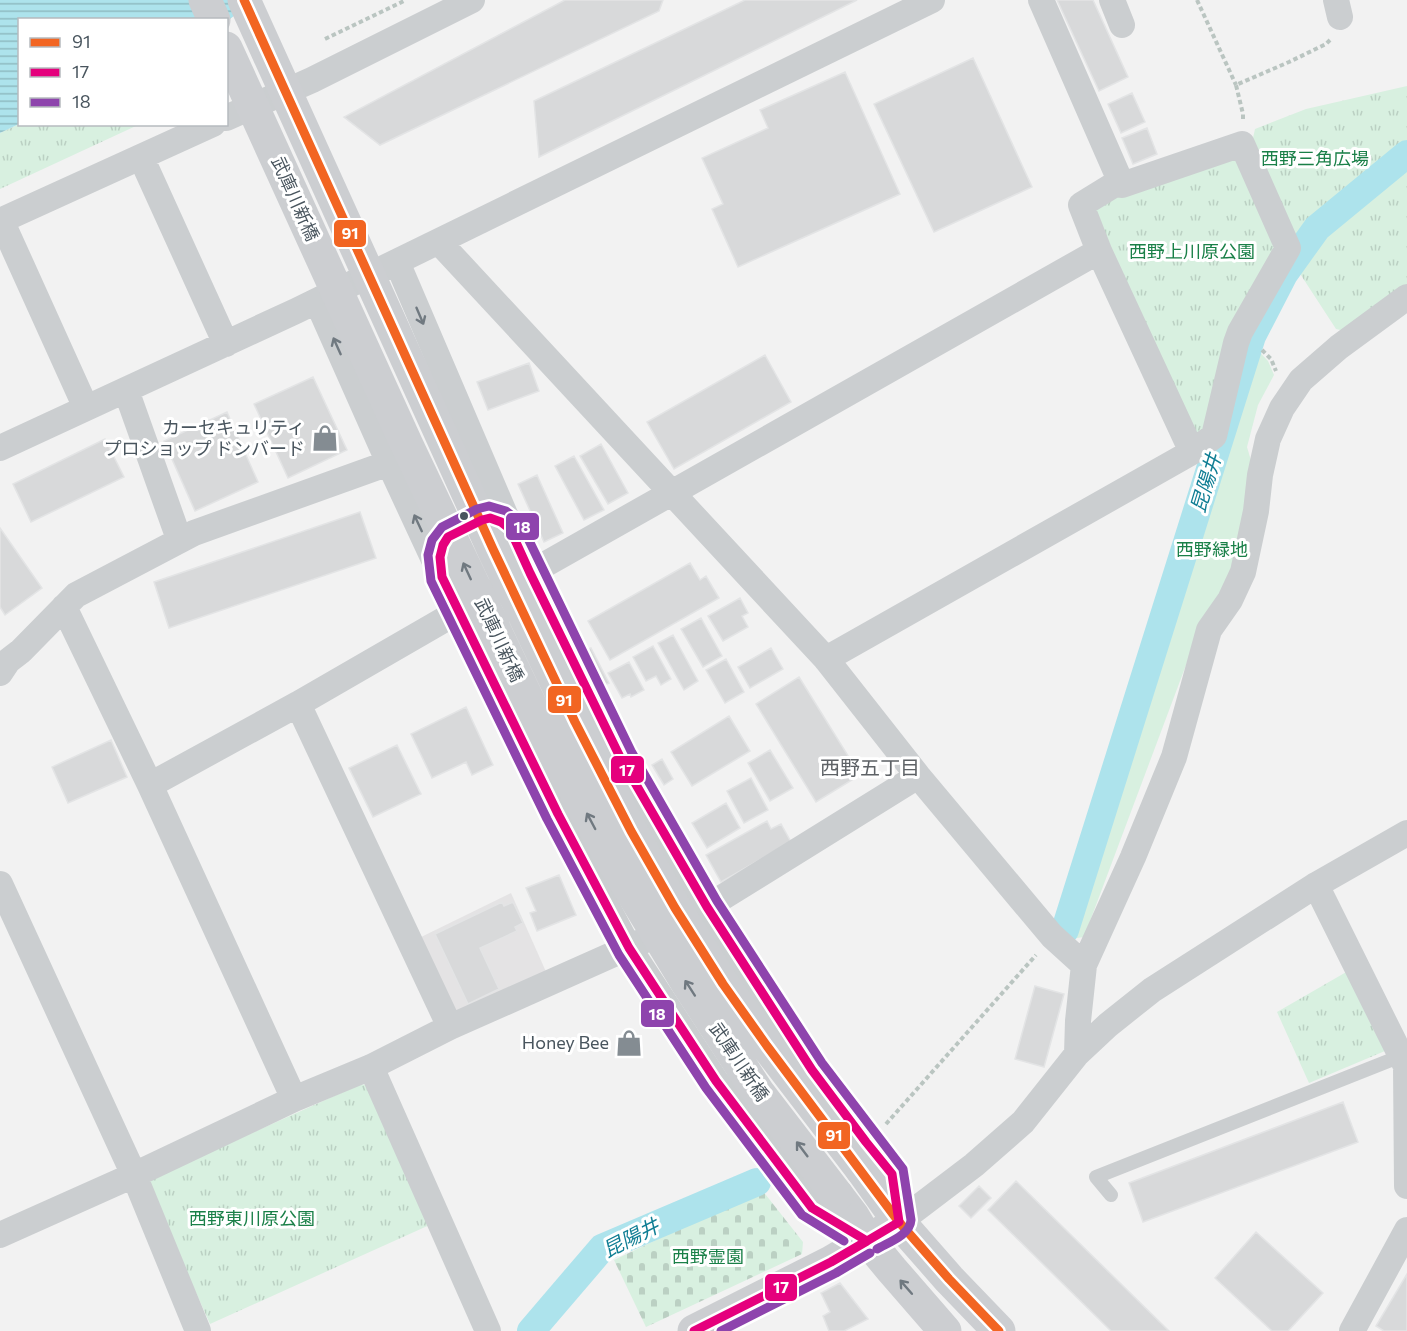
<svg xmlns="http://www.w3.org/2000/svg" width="1407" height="1331" font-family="Commissioner,'Noto Sans JP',sans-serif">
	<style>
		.education { fill: #e4e3e4 }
		.grass { fill: url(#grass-tufts) }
		.cemetery { fill: url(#cemetery-stones) }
		.garden { fill: #d8f0e0 }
		.water { fill: url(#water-rules) }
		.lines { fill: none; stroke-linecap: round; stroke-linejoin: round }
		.canal { stroke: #ade3ec; stroke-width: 28 }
		.building { fill: #d8d9da; stroke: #e3e4e5; stroke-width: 1.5 }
		.path { stroke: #bac5c1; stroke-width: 4; stroke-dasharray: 4.5 3; stroke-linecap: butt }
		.lane { stroke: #cbced0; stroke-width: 14 }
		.street { stroke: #cbced0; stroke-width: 26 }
		.secondary { stroke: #ccced1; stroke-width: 33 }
		.secondary-bridge { stroke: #ccced1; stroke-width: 33 }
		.bus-1-casing { stroke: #fff; stroke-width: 14 }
		.bus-2-casing { stroke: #fff; stroke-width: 14 }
		.bus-3-casing { stroke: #fff; stroke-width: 14 }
		.bus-1 { stroke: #f26522; stroke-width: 9 }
		.bus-2 { stroke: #e5007d; stroke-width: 9 }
		.bus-3 { stroke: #8e44ad; stroke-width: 9 }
		.oneway { stroke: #707980 }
		.bus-dot { fill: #49555e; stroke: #fff; stroke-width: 2 }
		.labels { text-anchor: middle; stroke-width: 6; stroke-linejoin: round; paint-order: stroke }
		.park-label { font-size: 18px; fill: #1a8048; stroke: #fff }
		.street-label { font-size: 18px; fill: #49555e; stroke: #fff }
		.poi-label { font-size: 18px; fill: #49555e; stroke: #fff; text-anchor: end }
		.water-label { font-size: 20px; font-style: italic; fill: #107e94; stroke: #fff }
		.neighbourhood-label { font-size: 20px; fill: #5e6266; stroke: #fff }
		.line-badge { stroke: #fff; stroke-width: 2 }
		.badge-label { font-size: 16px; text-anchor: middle; font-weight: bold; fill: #fff }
	</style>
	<defs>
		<pattern id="grass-tufts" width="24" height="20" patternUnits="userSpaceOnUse" patternTransform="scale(1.5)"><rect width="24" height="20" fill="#d8f0e0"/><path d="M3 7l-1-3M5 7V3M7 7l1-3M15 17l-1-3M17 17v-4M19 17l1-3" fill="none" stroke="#bbd0c3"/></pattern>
		<pattern id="cemetery-stones" width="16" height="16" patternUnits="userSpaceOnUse" patternTransform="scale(1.5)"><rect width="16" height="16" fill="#d8f0e0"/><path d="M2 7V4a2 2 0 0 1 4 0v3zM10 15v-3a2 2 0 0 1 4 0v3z" fill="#bbd0c3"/></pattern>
		<pattern id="water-rules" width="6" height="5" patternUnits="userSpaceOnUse" patternTransform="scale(1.5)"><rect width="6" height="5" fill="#ade3ec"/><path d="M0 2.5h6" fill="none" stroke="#8fbbc2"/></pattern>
	</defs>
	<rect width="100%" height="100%" fill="#f2f2f2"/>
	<path class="education" d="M 511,893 L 547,974 L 460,1014 L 445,1009 L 415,940 Z"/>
	<path class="grass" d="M 1407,86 L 1407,150 L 1319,220 L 1299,249 L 1251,147 L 1255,129 L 1306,109 Z
		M 19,124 L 20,124 L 138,125 L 0,189 L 0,133 Z
		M 1234,156 L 1281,242 L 1211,434 L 1195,437 L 1094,213 L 1108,192 Z
		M 1407,161 L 1407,288 L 1349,332 L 1336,329 L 1295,266 L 1321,230 Z
		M 1348,971 L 1385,1051 L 1309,1083 L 1277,1012 Z
		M 361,1084 L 371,1086 L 434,1223 L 210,1324 L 148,1185 L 149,1179 Z"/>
	<path class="cemetery" d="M 762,1190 L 803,1242 L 802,1254 L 646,1327 L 614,1260 Z"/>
	<path class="garden" d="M 1252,344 L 1268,361 L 1274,375 L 1258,405 L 1247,447 L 1255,474 L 1240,564 L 1204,617 L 1084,937 L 1070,939 L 1060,926 L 1093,807 L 1210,458 L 1245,349 Z"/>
	<path class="water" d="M 0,0 L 256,0 L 227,21 L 226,20 L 20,20 L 19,124 L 0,133 Z"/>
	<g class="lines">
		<path class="canal" d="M 1065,930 L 1252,336 L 1284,274 L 1317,228 L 1407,154
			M 531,1331 L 602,1248 L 757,1182"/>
	</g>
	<path class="building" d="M 565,0 L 663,0 L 659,11 L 380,145 L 344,117 Z
		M 745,0 L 857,0 L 539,157 L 534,101 Z
		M 1057,0 L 1093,0 L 1128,77 L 1099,91 Z
		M 973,58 L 1032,187 L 934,232 L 874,104 Z
		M 845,72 L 900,194 L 738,267 L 712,209 L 723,204 L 702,158 L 768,128 L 760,110 Z
		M 1132,93 L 1145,122 L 1121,133 L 1108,104 Z
		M 1147,128 L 1157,154 L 1133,164 L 1122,138 Z
		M 765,355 L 791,402 L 674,469 L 647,422 Z
		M 529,363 L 539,391 L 488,410 L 477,382 Z
		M 313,377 L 347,450 L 288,478 L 254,404 Z
		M 227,412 L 258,482 L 195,511 L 164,441 Z
		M 105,439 L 124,477 L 31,522 L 13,484 Z
		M 601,444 L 628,493 L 608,504 L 580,456 Z
		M 574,456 L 604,510 L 584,520 L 555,466 Z
		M 537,475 L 563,533 L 544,542 L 518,484 Z
		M 360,512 L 376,558 L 169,628 L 154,582 Z
		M 0,528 L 42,588 L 5,615 L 0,607 Z
		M 690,563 L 700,580 L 706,576 L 719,598 L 610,660 L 588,621 Z
		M 740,598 L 748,613 L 742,616 L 748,627 L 723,641 L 708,616 Z
		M 701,618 L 722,656 L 703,667 L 681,629 Z
		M 673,635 L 698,681 L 684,690 L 658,643 Z
		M 653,646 L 671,679 L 661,685 L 656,676 L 646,681 L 633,657 Z
		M 591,648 L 609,683 L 604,685 L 586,650 Z
		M 771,648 L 783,669 L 750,688 L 738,667 Z
		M 726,659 L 744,692 L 725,703 L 706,670 Z
		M 629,662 L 644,690 L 631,697 L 630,694 L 622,698 L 608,673 Z
		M 799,677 L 860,775 L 816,802 L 756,704 Z
		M 466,707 L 493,765 L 472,775 L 466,762 L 432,778 L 411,734 Z
		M 729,716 L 750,751 L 692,786 L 671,752 Z
		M 111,740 L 127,777 L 68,803 L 52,767 Z
		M 397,745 L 421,794 L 373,817 L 349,768 Z
		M 770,750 L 793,788 L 770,801 L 748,763 Z
		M 662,759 L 673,779 L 664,785 L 652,765 Z
		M 751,778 L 768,810 L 744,823 L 727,791 Z
		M 726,803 L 740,828 L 707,848 L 692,823 Z
		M 767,821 L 771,829 L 781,824 L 791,842 L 721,882 L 706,855 Z
		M 559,875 L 576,915 L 537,931 L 530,913 L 536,911 L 526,888 Z
		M 502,902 L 504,906 L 513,902 L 523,923 L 515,927 L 517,931 L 480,948 L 499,989 L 468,1004 L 435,934 Z
		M 1035,986 L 1064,994 L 1044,1067 L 1015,1059 Z
		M 1343,1102 L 1358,1142 L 1143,1222 L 1129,1183 Z
		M 1016,1181 L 1169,1331 L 1111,1331 L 988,1210 Z
		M 979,1186 L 991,1198 L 971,1218 L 959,1206 Z
		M 1256,1232 L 1323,1293 L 1288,1331 L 1272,1331 L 1215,1278 Z
		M 1407,1274 L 1407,1331 L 1384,1331 L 1376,1326 Z
		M 840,1283 L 868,1319 L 844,1331 L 829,1331 L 823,1316 L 830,1312 L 821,1293 Z"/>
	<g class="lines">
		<path class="path" d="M 1197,0 L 1236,85
			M 325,39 L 406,0
			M 1243,119 L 1243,114 L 1236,85 L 1289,62 L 1326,44 L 1330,40
			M 1262,350 L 1271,359 L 1276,371
			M 886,1124 L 1036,955"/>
		<path class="lane" d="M 1111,1195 L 1096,1177 L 1401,1056"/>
		<path class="street" d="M 1112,0 L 1122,25
			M 1336,0 L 1340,17
			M 226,118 L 312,80 L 472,0
			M 141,157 L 226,344
			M 1,220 L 86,408
			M 0,221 L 213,124
			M 439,242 L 826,659 L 918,776 L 1052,936 L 1084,965
			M 1099,251 L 1081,205 L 1120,181
			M 397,262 L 530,573 L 620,757 L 707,907 L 812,1070 L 866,1142 L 892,1174 L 899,1222 L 974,1165 L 1023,1122 L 1077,1054 L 1078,1021 L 1084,965 L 1133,857 L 1174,757 L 1209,630 L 1230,600 L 1243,572 L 1256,511 L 1260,475 L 1268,439 L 1282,408 L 1301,380 L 1339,347 L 1407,297
			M 317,301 L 389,463 L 442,577 L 558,814 L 629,948 L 716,1081 L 812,1208 L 867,1240
			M 126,390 L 179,539
			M 0,448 L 296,311 L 932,0
			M 64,607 L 150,785 L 294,1099
			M 826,659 L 1192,452 L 1214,436 L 1236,343 L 1240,332 L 1288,248 L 1242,144 L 1122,185 L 1041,0
			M 0,673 L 8,661 L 21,651 L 76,595 L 194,533 L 389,463
			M 298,704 L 450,1027
			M 150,785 L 298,704 L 459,611 L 530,573 L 1099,251 L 1192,452
			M 0,884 L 134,1175 L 198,1331
			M 1316,885 L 1406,1066 L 1407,1186
			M 691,915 L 707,907 L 918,776
			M 1077,1054 L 1108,1025 L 1152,990 L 1316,885 L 1407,833
			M 371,1067 L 488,1331
			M 0,1235 L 134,1175 L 294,1099 L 371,1067 L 450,1027 L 643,941
			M 1352,1331 L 1407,1230"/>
		<path class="secondary" d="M 205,0 L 214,20
			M 862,1170 L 899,1222 L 949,1279 L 999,1331
			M 837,1195 L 853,1216 L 868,1241 L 892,1270 L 945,1331
			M 694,1331 L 831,1262 L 899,1222"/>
		<path class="secondary-bridge" d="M 244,0 L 493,549 L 575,722 L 631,831 L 675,908 L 723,984 L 767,1046 L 862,1170
			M 226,48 L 407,445 L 537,719 L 608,853 L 687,983 L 758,1092 L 837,1195"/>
		<defs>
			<path id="bus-1" d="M 244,0 L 493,549 L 575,722 L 631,831 L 675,908 L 723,984 L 767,1046 L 899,1222 L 949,1279 L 999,1331"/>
			<path id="bus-2" d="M 490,518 L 501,522 L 510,529 L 530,573 L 620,757 L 707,907 L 812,1070 L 866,1142 L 892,1174 L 899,1222 L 867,1241 L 812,1208 L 716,1081 L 629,948 L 558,814 L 442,577 L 440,557 L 443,545 L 448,537 L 482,520 Z
				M 694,1331 L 831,1262 L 867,1241"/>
			<path id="bus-3" d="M 844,1241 L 802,1215 L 706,1088 L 619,955 L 547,819 L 431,581 L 428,555 L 432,540 L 442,527 L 477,509 L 489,506 L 506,511 L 520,522 L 631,751 L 717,901 L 822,1063 L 903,1169 L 911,1220 C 910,1235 889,1242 877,1249
				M 721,1331 L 836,1273 L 870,1253"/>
		</defs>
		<use href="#bus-1" class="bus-1-casing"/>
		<use href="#bus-2" class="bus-2-casing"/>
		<use href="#bus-3" class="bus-3-casing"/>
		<use href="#bus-1" class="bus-1"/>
		<use href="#bus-2" class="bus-2"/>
		<use href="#bus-3" class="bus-3"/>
	</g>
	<defs><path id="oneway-shaft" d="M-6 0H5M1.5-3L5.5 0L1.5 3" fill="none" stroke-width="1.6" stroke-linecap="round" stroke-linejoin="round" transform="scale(1.5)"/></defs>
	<g class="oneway">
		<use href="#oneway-shaft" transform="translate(420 316) rotate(67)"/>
		<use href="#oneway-shaft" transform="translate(337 346) rotate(-114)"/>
		<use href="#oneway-shaft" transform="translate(418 523) rotate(-115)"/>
		<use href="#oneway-shaft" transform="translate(467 571) rotate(-115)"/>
		<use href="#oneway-shaft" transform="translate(591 821) rotate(-118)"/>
		<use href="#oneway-shaft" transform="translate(690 988) rotate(-123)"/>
		<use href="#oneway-shaft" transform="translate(802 1149) rotate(-127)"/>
		<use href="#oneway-shaft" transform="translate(906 1287) rotate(-131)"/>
	</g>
	<defs>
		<symbol id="shop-bare" viewBox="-9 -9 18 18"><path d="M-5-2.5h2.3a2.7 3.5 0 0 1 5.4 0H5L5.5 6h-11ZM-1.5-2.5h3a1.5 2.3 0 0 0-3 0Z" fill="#848c92" stroke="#fff" stroke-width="2.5" paint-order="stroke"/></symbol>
	</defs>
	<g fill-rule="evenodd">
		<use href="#shop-bare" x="306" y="419" width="38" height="38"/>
		<use href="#shop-bare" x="610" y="1024" width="38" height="38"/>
	</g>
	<circle class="bus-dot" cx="464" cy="516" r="5"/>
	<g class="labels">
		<g class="park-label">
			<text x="1315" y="165">西野三角広場</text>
			<text x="1192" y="258">西野上川原公園</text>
			<text x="1212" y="556">西野緑地</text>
			<text x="252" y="1225">西野東川原公園</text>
			<text x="708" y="1263">西野霊園</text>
		</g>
		<g class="street-label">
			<text transform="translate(295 199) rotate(66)" y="6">武庫川新橋</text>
			<text transform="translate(499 640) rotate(65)" y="6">武庫川新橋</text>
			<text transform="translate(739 1062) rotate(56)" y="6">武庫川新橋</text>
		</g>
		<g class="poi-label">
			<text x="305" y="434">カーセキュリティ<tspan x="305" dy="21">プロショップ ドンバード</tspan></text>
			<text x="609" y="1049">Honey Bee</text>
		</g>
		<g class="water-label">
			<text transform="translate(1206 483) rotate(-73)" y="7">昆陽井</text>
			<text transform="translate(631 1238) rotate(-27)" y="7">昆陽井</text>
		</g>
		<g class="neighbourhood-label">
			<text x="870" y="775">西野五丁目</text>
		</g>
	</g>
	<g class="line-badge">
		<rect x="333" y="219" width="34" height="29" rx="6" fill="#f26522"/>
		<rect x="505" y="512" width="35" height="29" rx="6" fill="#8e44ad"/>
		<rect x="547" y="685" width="35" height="29" rx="6" fill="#f26522"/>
		<rect x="610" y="755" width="35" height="29" rx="6" fill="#e5007d"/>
		<rect x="640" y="999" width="35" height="29" rx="6" fill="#8e44ad"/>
		<rect x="817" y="1121" width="34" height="29" rx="6" fill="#f26522"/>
		<rect x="764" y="1273" width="34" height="29" rx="6" fill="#e5007d"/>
	</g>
	<g class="badge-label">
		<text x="350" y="239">91</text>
		<text x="522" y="533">18</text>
		<text x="564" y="706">91</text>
		<text x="627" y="776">17</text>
		<text x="657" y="1020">18</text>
		<text x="834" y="1141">91</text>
		<text x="781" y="1293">17</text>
	</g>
	<rect x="18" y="18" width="210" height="108" fill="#ffffff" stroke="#b6bbbf" stroke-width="1.5"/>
	<rect x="30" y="38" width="30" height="9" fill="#f26522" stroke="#b6bbbf" stroke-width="1.5"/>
	<text x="72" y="48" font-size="18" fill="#49555e">91</text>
	<rect x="30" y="68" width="30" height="9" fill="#e5007d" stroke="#b6bbbf" stroke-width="1.5"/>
	<text x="72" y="78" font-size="18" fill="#49555e">17</text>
	<rect x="30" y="98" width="30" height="9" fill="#8e44ad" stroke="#b6bbbf" stroke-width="1.5"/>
	<text x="72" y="108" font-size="18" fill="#49555e">18</text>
</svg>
